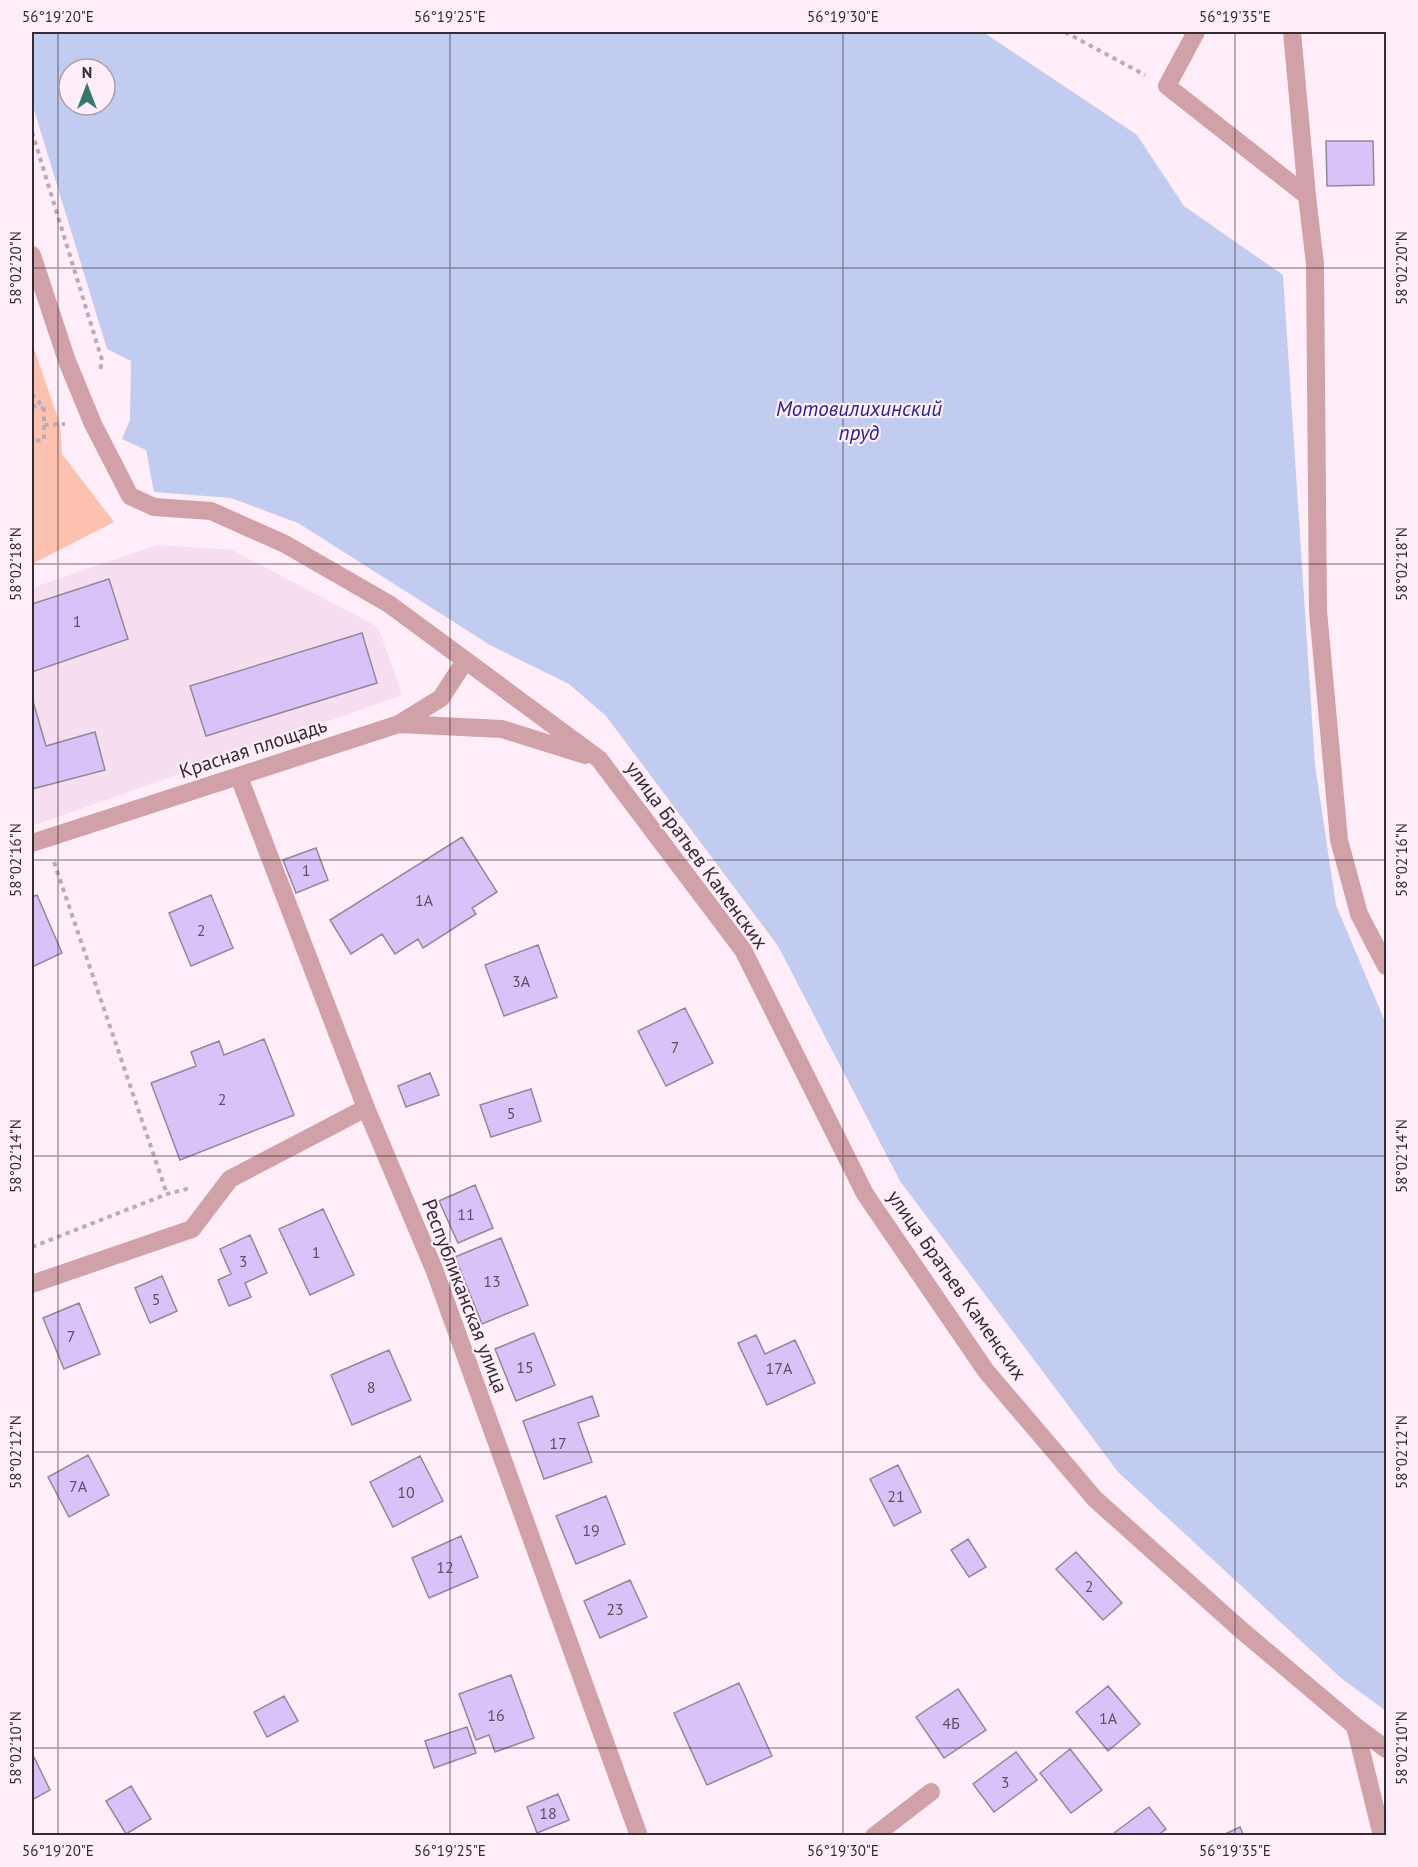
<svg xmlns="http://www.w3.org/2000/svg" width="1418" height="1867" font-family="'PT Sans',sans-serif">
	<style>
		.built { fill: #f6ddef }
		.green { fill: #fcc2af }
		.water { fill: #c2ccf0; fill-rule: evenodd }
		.building { fill: #d9c2f7; stroke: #90899a; stroke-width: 1.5 }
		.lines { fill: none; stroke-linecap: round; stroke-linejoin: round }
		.path { stroke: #baacb5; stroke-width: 4; stroke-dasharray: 4.5 4.5; stroke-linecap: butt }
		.minor { stroke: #d1a1a8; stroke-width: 18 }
		.ticks { fill: none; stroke: #332c31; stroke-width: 1.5; stroke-opacity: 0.45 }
		.labels { text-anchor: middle; stroke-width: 4.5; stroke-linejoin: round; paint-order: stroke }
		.number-label { font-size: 16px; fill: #5c5262 }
		.street-label { font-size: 20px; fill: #332c31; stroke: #ffedf9 }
		.water-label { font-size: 21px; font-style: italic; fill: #26288b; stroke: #ffedf9 }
		.neatline { fill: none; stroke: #332c31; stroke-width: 2 }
		.ticks-label { font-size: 15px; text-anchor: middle; fill: #332c31 }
	</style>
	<rect width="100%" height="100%" fill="#ffedf9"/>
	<path class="built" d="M 157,545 L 232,550 L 378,627 L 402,695 L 32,826 L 32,588 Z"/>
	<path class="green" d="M 32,343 L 60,424 L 62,454 L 114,522 L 32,564 Z"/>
	<path class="water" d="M 32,32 L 983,32 L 1137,135 L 1184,206 L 1283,275 L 1315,765 L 1336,905 L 1386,1024 L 1386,1711 L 1341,1678 L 1118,1472 L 900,1181 L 778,946 L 606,716 L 569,684 L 490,645 L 298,523 L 231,498 L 154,492 L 146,450 L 122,439 L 130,420 L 131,361 L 107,349 L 32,103 ZM 69,69 L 105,69 L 105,105 L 69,105 Z"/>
	<path class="building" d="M 1326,141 L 1373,141 L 1374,185 L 1327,186 Z
		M 109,579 L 128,639 L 32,672 L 32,604 Z
		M 362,633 L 377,683 L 206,736 L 190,686 Z
		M 32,698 L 46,746 L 95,732 L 105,770 L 32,789 Z
		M 462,837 L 497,892 L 472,908 L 476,914 L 423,948 L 418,939 L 395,954 L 382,934 L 351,954 L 330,920 Z
		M 316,848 L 328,880 L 296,893 L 283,860 Z
		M 37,895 L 62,953 L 32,967 L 32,897 Z
		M 211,895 L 233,948 L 191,966 L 169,913 Z
		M 538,945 L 557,997 L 504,1016 L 485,965 Z
		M 685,1008 L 713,1063 L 666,1086 L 638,1031 Z
		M 264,1039 L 294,1115 L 180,1160 L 151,1083 L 196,1066 L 191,1052 L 219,1041 L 224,1055 Z
		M 430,1073 L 439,1095 L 406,1107 L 398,1086 Z
		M 531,1089 L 541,1121 L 491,1137 L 480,1105 Z
		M 475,1185 L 493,1228 L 458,1243 L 439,1201 Z
		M 323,1209 L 354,1275 L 310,1295 L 279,1229 Z
		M 250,1235 L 267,1273 L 245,1283 L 251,1297 L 229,1306 L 218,1280 L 231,1274 L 220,1249 Z
		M 501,1238 L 528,1305 L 482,1324 L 455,1257 Z
		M 162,1276 L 177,1311 L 150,1323 L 135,1288 Z
		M 79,1303 L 100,1354 L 64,1369 L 43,1318 Z
		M 534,1333 L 555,1385 L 516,1401 L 495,1349 Z
		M 756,1335 L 765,1354 L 795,1340 L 815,1383 L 767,1405 L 738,1343 Z
		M 389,1350 L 411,1400 L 352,1425 L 331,1375 Z
		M 592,1396 L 599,1416 L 578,1423 L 592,1462 L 544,1479 L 523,1421 Z
		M 88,1455 L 109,1495 L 69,1517 L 48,1477 Z
		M 420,1456 L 443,1501 L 393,1527 L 370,1482 Z
		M 898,1465 L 921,1512 L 894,1526 L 870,1479 Z
		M 606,1496 L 625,1544 L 576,1564 L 556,1516 Z
		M 461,1536 L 478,1577 L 429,1598 L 412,1558 Z
		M 968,1539 L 986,1567 L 969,1577 L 951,1550 Z
		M 1076,1552 L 1122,1603 L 1103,1620 L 1056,1569 Z
		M 630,1580 L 647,1617 L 600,1638 L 584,1601 Z
		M 511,1675 L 534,1738 L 495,1752 L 489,1735 L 476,1740 L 459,1694 Z
		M 739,1683 L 772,1756 L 707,1785 L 674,1713 Z
		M 1108,1686 L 1140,1724 L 1108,1751 L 1076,1712 Z
		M 958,1689 L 986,1730 L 944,1758 L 916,1717 Z
		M 284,1696 L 298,1721 L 267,1737 L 254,1712 Z
		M 467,1727 L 476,1753 L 434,1768 L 425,1741 Z
		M 1070,1749 L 1102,1790 L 1071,1813 L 1040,1773 Z
		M 1016,1752 L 1037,1780 L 994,1812 L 973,1784 Z
		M 32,1753 L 50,1790 L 32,1800 Z
		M 131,1786 L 151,1819 L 126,1834 L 106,1801 Z
		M 558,1794 L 569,1820 L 537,1833 L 527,1807 Z
		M 1149,1807 L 1166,1829 L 1157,1836 L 1117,1836 L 1114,1833 Z
		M 1240,1827 L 1244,1836 L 1221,1836 Z"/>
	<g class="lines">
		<path class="path" d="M 1065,32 L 1145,75
			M 32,132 L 102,360 L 100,372
			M 32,394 L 44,408 L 44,440 L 32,441
			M 32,406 L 43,408
			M 44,425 L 65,424
			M 54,862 L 167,1194
			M 32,1247 L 167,1194 L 191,1188"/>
		<path class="minor" d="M 1196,32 L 1167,86 L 1307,196 L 1315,264 L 1318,611 L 1339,840 L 1359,914 L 1386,966
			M 1292,32 L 1307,196
			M 32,255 L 67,361 L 93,424 L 130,496 L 154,507 L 211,511 L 285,544 L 389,604 L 599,759 L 743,950 L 865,1194 L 986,1371 L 1095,1499 L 1240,1629 L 1355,1726 L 1386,1749
			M 399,724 L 502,729 L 585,755
			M 239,777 L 366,1108 L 434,1269 L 639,1836
			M 32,843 L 399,724 L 441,698 L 465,661
			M 32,1284 L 192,1229 L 230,1179 L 366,1108
			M 1355,1726 L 1382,1836
			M 874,1836 L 931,1792"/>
	</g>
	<path class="ticks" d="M 58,32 L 58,1836M 450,32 L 450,1836M 843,32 L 843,1836M 1235,32 L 1235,1836M 32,268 L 1386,268M 32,564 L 1386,564M 32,860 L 1386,860M 32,1156 L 1386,1156M 32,1452 L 1386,1452M 32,1748 L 1386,1748"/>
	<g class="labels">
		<g class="number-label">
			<text x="77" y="627">1</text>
			<text x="306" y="876">1</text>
			<text x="424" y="906">1А</text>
			<text x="201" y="936">2</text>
			<text x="521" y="987">3А</text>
			<text x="675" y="1053">7</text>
			<text x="222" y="1105">2</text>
			<text x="511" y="1119">5</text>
			<text x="466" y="1220">11</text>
			<text x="316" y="1258">1</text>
			<text x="243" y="1267">3</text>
			<text x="492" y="1287">13</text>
			<text x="156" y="1305">5</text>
			<text x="71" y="1342">7</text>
			<text x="525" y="1373">15</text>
			<text x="779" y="1374">17А</text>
			<text x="371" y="1393">8</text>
			<text x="558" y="1449">17</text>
			<text x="78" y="1492">7А</text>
			<text x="406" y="1498">10</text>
			<text x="896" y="1502">21</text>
			<text x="591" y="1536">19</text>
			<text x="445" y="1573">12</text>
			<text x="1089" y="1592">2</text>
			<text x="615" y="1615">23</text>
			<text x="496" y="1721">16</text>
			<text x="1108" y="1724">1А</text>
			<text x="951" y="1729">4Б</text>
			<text x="1005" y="1788">3</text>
			<text x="548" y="1819">18</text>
		</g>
		<g class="street-label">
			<text transform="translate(253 748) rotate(-18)" y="7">Красная площадь</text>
			<text transform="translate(697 855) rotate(54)" y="7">улица Братьев Каменских</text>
			<text transform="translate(957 1285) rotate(55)" y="7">улица Братьев Каменских</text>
			<text transform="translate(465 1296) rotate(69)" y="7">Республиканская улица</text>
		</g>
		<g class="water-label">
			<text x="859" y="416">Мотовилихинский<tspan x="859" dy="24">пруд</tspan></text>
		</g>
	</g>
	<rect width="1418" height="1867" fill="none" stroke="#ffedf9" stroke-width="66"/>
	<g transform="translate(87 87)"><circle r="28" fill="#ffedf9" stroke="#ada0a9" stroke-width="1.5"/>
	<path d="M0-4.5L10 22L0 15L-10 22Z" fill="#35796d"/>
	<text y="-9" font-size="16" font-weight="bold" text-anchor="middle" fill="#332c31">N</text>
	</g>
	<rect x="33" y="33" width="1352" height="1801" class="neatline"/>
	<g class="ticks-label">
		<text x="58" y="22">56°19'20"E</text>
		<text x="450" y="22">56°19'25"E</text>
		<text x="843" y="22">56°19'30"E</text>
		<text x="1235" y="22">56°19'35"E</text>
		<text transform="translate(16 268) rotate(-90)" y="5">58°02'20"N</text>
		<text transform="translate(1402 268) rotate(-90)" y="5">58°02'20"N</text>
		<text transform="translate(16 564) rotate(-90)" y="5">58°02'18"N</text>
		<text transform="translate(1402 564) rotate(-90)" y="5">58°02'18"N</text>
		<text transform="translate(16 860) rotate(-90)" y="5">58°02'16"N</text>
		<text transform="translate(1402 860) rotate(-90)" y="5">58°02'16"N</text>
		<text transform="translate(16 1156) rotate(-90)" y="5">58°02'14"N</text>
		<text transform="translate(1402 1156) rotate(-90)" y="5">58°02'14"N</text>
		<text transform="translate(16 1452) rotate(-90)" y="5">58°02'12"N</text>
		<text transform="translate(1402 1452) rotate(-90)" y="5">58°02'12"N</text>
		<text transform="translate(16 1748) rotate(-90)" y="5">58°02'10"N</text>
		<text transform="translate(1402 1748) rotate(-90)" y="5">58°02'10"N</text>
		<text x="58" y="1856">56°19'20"E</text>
		<text x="450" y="1856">56°19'25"E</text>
		<text x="843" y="1856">56°19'30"E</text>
		<text x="1235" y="1856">56°19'35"E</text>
	</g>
</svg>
